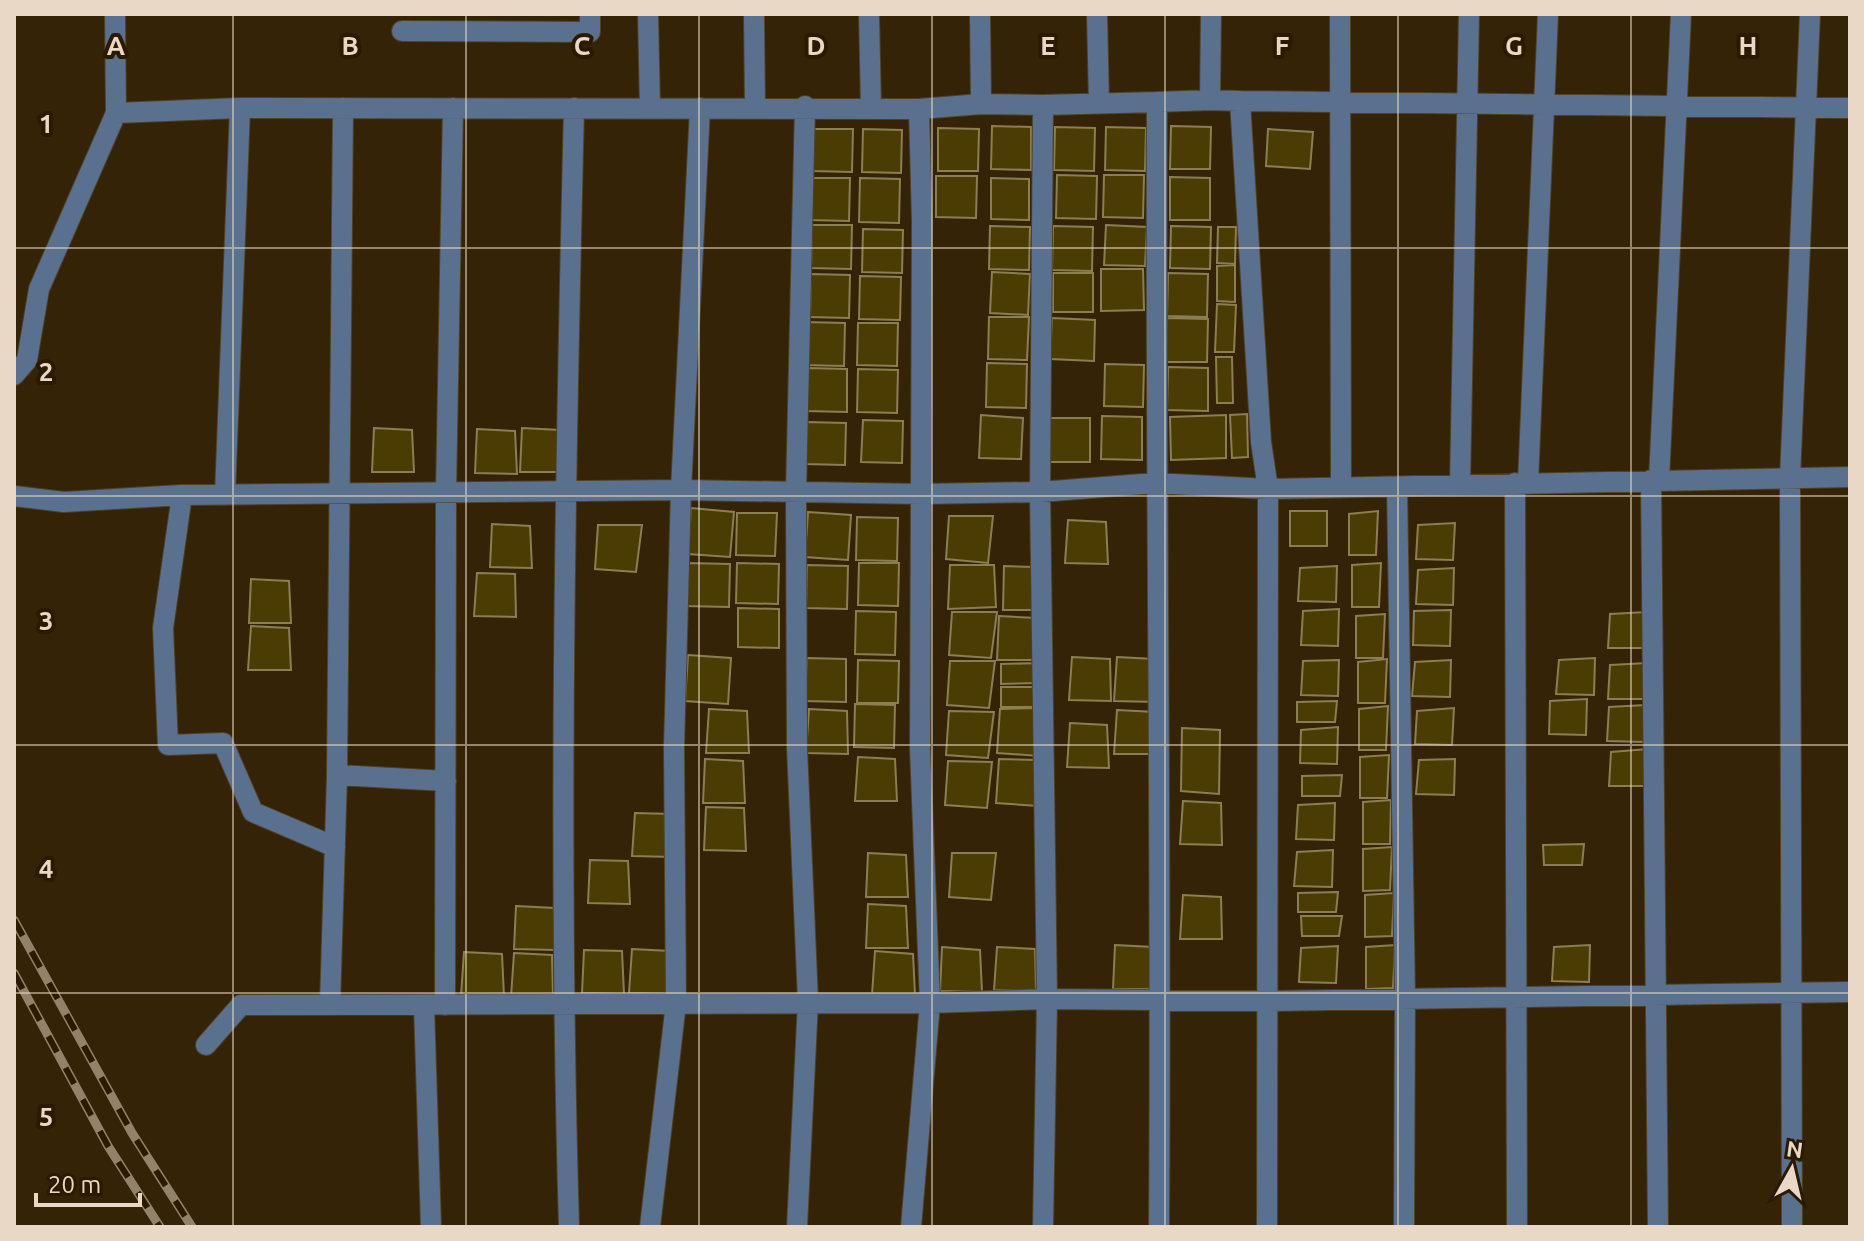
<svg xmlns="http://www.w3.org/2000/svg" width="1864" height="1241" font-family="Ubuntu,sans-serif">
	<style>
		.building { fill: #4a3c03; stroke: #8b7e53; stroke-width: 2 }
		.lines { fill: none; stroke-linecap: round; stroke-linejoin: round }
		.minor-casing { stroke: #524025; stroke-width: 22 }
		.minor { stroke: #59718e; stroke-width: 20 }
		.rail-casing { stroke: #93826a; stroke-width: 9 }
		.rail { stroke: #2b1900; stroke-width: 6; stroke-dasharray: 18; stroke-linecap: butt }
		.grid { fill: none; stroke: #e8d8c5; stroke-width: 2; stroke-opacity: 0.55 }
		.grid-label { font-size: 26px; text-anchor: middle; font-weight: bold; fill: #e8d8c5; stroke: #2b1900; stroke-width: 8; stroke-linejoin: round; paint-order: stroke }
	</style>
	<rect width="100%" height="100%" fill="#352307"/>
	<path class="building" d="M 992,126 L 1031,127 L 1031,170 L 991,169 Z
		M 1171,126 L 1211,127 L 1210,169 L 1170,169 Z
		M 1055,127 L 1095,128 L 1094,171 L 1054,170 Z
		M 1106,127 L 1146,128 L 1145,171 L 1105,170 Z
		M 938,128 L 979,129 L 978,171 L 938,171 Z
		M 813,129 L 853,129 L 852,172 L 812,171 Z
		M 863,129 L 902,130 L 901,173 L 862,172 Z
		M 1268,129 L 1313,132 L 1310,169 L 1266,166 Z
		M 1057,175 L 1097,176 L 1096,219 L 1056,218 Z
		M 1104,175 L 1144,175 L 1143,218 L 1103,217 Z
		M 936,176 L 977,176 L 976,218 L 936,217 Z
		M 1170,177 L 1210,178 L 1210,220 L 1170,220 Z
		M 810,178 L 850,178 L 849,221 L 809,220 Z
		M 860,178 L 900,179 L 899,223 L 859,222 Z
		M 991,178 L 1029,179 L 1029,220 L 991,219 Z
		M 812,225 L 852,225 L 851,269 L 811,268 Z
		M 1106,225 L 1147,227 L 1145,266 L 1104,265 Z
		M 990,226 L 1030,227 L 1029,270 L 989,269 Z
		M 1053,226 L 1093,227 L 1092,271 L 1052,270 Z
		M 1171,226 L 1211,227 L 1210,269 L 1170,268 Z
		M 1218,227 L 1236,227 L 1235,264 L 1217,263 Z
		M 863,229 L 903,230 L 902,273 L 862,272 Z
		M 1235,265 L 1235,302 L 1217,301 L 1217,266 Z
		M 1101,269 L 1143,269 L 1144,310 L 1101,311 Z
		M 992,272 L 1030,274 L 1028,315 L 990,313 Z
		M 1053,273 L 1093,273 L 1093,312 L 1053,312 Z
		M 1168,273 L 1208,274 L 1207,317 L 1167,316 Z
		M 811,274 L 850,275 L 849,318 L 810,317 Z
		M 860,276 L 901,277 L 900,320 L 859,319 Z
		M 1217,304 L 1236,305 L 1234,352 L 1215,352 Z
		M 989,317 L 1029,317 L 1027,360 L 988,359 Z
		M 1052,318 L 1095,320 L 1094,361 L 1050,359 Z
		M 1167,318 L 1208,319 L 1207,362 L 1167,362 Z
		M 804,322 L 845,323 L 844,366 L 803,365 Z
		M 858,323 L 898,323 L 897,366 L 857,365 Z
		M 1216,357 L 1232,357 L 1233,403 L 1217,403 Z
		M 987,363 L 1027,364 L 1026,408 L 986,407 Z
		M 1105,364 L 1144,365 L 1143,407 L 1104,406 Z
		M 1168,367 L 1208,368 L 1208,411 L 1167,410 Z
		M 807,368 L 847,369 L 847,412 L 806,411 Z
		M 858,369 L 898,370 L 897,413 L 857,412 Z
		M 1247,414 L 1248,457 L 1232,458 L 1230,415 Z
		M 981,415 L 1023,418 L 1021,459 L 979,458 Z
		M 1226,415 L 1226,458 L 1171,460 L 1170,417 Z
		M 1102,416 L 1142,417 L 1142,460 L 1101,459 Z
		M 1048,418 L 1090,418 L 1090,462 L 1047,462 Z
		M 863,420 L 903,421 L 902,463 L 861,462 Z
		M 806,422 L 846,423 L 845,465 L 805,464 Z
		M 374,428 L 412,430 L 414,472 L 372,472 Z
		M 522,428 L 560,430 L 562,472 L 520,472 Z
		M 477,429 L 515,431 L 517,474 L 475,473 Z
		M 691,508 L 734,512 L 730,557 L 688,554 Z
		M 1290,511 L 1327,511 L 1327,546 L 1290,546 Z
		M 1378,511 L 1376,555 L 1349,555 L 1349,514 Z
		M 808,512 L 851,515 L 848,560 L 805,557 Z
		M 737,513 L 777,513 L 775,556 L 736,555 Z
		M 949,516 L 993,516 L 988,563 L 946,559 Z
		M 857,517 L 898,518 L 897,561 L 856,560 Z
		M 1068,520 L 1106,522 L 1108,564 L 1065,563 Z
		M 1455,523 L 1453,560 L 1416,559 L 1418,525 Z
		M 492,524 L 530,526 L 532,568 L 490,567 Z
		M 598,525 L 642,525 L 636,572 L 595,569 Z
		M 687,563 L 730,564 L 729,607 L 685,606 Z
		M 737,563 L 779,564 L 778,604 L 736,603 Z
		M 859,563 L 899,563 L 898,606 L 858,605 Z
		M 1381,563 L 1379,607 L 1352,607 L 1352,565 Z
		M 807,565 L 848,566 L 847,609 L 806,608 Z
		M 950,565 L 994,565 L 996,607 L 948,609 Z
		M 1004,566 L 1034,567 L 1033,610 L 1003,610 Z
		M 1337,566 L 1336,602 L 1298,601 L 1300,568 Z
		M 1454,568 L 1453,605 L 1416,604 L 1418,570 Z
		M 477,573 L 515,574 L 516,617 L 474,616 Z
		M 251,579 L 289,581 L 291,623 L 249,623 Z
		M 738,608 L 779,609 L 779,648 L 738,647 Z
		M 1339,609 L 1338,646 L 1301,645 L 1303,611 Z
		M 1451,610 L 1450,646 L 1413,645 L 1414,611 Z
		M 856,611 L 896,612 L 895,655 L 855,654 Z
		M 952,612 L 997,612 L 991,658 L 949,655 Z
		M 1647,612 L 1645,648 L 1608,648 L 1610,614 Z
		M 1385,614 L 1383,658 L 1356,658 L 1356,616 Z
		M 999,616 L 1037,618 L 1039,660 L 997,660 Z
		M 251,626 L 289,628 L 291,670 L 248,670 Z
		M 688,655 L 731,658 L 728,704 L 685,701 Z
		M 1072,657 L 1110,659 L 1111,701 L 1069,700 Z
		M 1117,657 L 1154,659 L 1156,702 L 1114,701 Z
		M 807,658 L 846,659 L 846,702 L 805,701 Z
		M 1595,658 L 1594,695 L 1556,694 L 1559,660 Z
		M 1387,659 L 1385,703 L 1358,703 L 1358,662 Z
		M 858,660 L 899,661 L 898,703 L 857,703 Z
		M 1339,660 L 1338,696 L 1301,695 L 1303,661 Z
		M 1451,660 L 1450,697 L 1412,696 L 1415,662 Z
		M 950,661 L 995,661 L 989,708 L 947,705 Z
		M 1041,663 L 1039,683 L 1001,684 L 1001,664 Z
		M 1647,663 L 1646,699 L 1608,699 L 1610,665 Z
		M 1001,687 L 1041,687 L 1039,707 L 1001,707 Z
		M 1587,699 L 1586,735 L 1549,734 L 1550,701 Z
		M 1337,701 L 1335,722 L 1297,722 L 1297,702 Z
		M 855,704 L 895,705 L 894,748 L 854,747 Z
		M 1646,705 L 1644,742 L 1607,741 L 1609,707 Z
		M 1388,706 L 1386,750 L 1359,750 L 1359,709 Z
		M 1039,708 L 1039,756 L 997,753 L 1000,709 Z
		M 1454,708 L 1452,745 L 1415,744 L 1417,711 Z
		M 709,709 L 747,711 L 749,753 L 706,753 Z
		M 809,709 L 847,711 L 848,754 L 806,753 Z
		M 1117,710 L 1155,712 L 1156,754 L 1114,754 Z
		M 949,711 L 994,712 L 988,758 L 946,755 Z
		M 1070,723 L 1107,725 L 1109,768 L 1067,767 Z
		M 1338,727 L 1337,764 L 1300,763 L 1301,730 Z
		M 1182,728 L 1220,730 L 1219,794 L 1181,791 Z
		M 1648,749 L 1647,786 L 1609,786 L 1611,752 Z
		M 1389,755 L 1387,798 L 1360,798 L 1360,757 Z
		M 858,757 L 895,759 L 897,801 L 855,801 Z
		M 705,759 L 743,761 L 745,803 L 703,803 Z
		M 999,759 L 1038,760 L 1038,806 L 996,803 Z
		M 1455,759 L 1454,795 L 1416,794 L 1419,760 Z
		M 948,761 L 992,762 L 987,808 L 945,805 Z
		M 1342,775 L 1340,796 L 1302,796 L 1302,776 Z
		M 1391,800 L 1390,844 L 1363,844 L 1363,802 Z
		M 1183,801 L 1221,803 L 1222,845 L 1180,844 Z
		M 1335,803 L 1334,840 L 1296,839 L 1298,805 Z
		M 706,807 L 744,808 L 746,851 L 704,850 Z
		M 635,813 L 672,814 L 674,857 L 632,856 Z
		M 1584,844 L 1582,865 L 1544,865 L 1543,845 Z
		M 1392,847 L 1390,890 L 1363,891 L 1363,849 Z
		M 1333,850 L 1332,887 L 1294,886 L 1297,852 Z
		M 868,853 L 906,855 L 908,897 L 866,897 Z
		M 952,853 L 996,853 L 991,900 L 949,897 Z
		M 590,860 L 628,861 L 630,904 L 588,903 Z
		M 1338,892 L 1336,912 L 1298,912 L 1298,893 Z
		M 1394,893 L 1392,936 L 1365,937 L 1365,895 Z
		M 1183,895 L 1221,897 L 1222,939 L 1180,939 Z
		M 868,904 L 906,906 L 908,948 L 866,948 Z
		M 516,906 L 555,908 L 556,950 L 514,949 Z
		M 1301,916 L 1342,916 L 1339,936 L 1302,936 Z
		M 1115,945 L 1153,947 L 1155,989 L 1113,989 Z
		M 1395,945 L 1393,988 L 1366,989 L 1366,947 Z
		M 1590,945 L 1589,982 L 1552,981 L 1554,947 Z
		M 1338,946 L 1336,983 L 1299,982 L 1301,948 Z
		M 942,947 L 980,950 L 982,992 L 940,991 Z
		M 997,947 L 1035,949 L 1036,991 L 994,990 Z
		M 632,949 L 670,951 L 671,994 L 629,993 Z
		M 584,950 L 622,951 L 624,994 L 582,993 Z
		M 875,951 L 913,954 L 915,995 L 872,995 Z
		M 464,952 L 502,954 L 504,997 L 461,996 Z
		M 514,953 L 552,955 L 553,998 L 511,997 Z"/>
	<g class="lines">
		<defs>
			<path id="minor" d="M 648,14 L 650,108
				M 754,14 L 755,107
				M 869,14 L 871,108
				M 1097,14 L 1099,103
				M 1211,14 L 1210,100 L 1240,101 L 1261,442 L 1268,489 L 1267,1227
				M 1340,14 L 1341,488
				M 402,31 L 590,32 L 590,14
				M 1240,101 L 1850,108
				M 981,104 L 1043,105
				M 116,113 L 240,108 L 919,109
				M 14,375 L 27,360 L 39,289 L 116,113 L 115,14
				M 1651,480 L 1658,1227
				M 1659,480 L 1681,14
				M 1515,483 L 1517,1227
				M 1528,483 L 1548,14
				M 1460,485 L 1469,14
				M 1397,487 L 1405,997 L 1404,1227
				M 182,495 L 163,628 L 168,745 L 223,743 L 253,812 L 335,847
				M 225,495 L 240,108
				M 14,496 L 64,502 L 182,495 L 681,490 L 921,494 L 1040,492 L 1155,483 L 1268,489 L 1850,477
				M 337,775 L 343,108
				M 330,1005 L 337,775 L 446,781
				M 424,1005 L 431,1227
				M 445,1005 L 446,493 L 453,108
				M 206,1045 L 241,1005 L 930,1003 L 1047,999 L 1266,1001 L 1850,992
				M 569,1227 C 558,854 565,481 574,108
				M 650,1227 L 676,1003 L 674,748 L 681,490 L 700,108
				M 797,1227 L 808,1001 L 797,748 L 796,492 L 805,106
				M 911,1227 L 930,1003 L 920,749 L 922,221 L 919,109 L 981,104 L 980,14
				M 1043,1227 L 1047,999 L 1040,492 L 1043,105 L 1157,102
				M 1159,1227 C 1162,852 1155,477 1157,102 L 1210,100
				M 1792,1227 L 1790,478 L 1810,14"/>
		</defs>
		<use href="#minor" class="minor-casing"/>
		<use href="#minor" class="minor"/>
		<defs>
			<path id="rail" d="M 14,920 L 132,1133 L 192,1227
				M 14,973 L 108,1146 L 160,1227"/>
		</defs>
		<use href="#rail" class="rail-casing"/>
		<use href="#rail" class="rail"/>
	</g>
	<path class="grid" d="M 233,14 L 233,1227M 466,14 L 466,1227M 699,14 L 699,1227M 932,14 L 932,1227M 1165,14 L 1165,1227M 1398,14 L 1398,1227M 1631,14 L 1631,1227M 14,248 L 1850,248M 14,496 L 1850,496M 14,745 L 1850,745M 14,993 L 1850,993"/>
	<g class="grid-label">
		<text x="116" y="55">A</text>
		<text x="350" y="55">B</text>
		<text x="582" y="55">C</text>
		<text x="816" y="55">D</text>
		<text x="1048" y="55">E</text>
		<text x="1282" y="55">F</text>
		<text x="1514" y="55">G</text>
		<text x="1748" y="55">H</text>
		<text x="46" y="133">1</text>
		<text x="46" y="381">2</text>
		<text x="46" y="630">3</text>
		<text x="46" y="878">4</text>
		<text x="46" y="1126">5</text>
	</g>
	<rect width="1864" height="1241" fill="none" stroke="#e8d8c5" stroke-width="32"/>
	<g transform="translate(1792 1169) rotate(8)" stroke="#2b1900" stroke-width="6" paint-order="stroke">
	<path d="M0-6L14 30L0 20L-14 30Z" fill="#e8d8c5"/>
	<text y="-12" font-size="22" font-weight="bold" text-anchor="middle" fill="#e8d8c5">N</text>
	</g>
	<path d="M36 1193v12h104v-12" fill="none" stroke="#e8d8c5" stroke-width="4"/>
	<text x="48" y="1193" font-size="24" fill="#e8d8c5" stroke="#2b1900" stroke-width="6" paint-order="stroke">20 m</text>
</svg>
